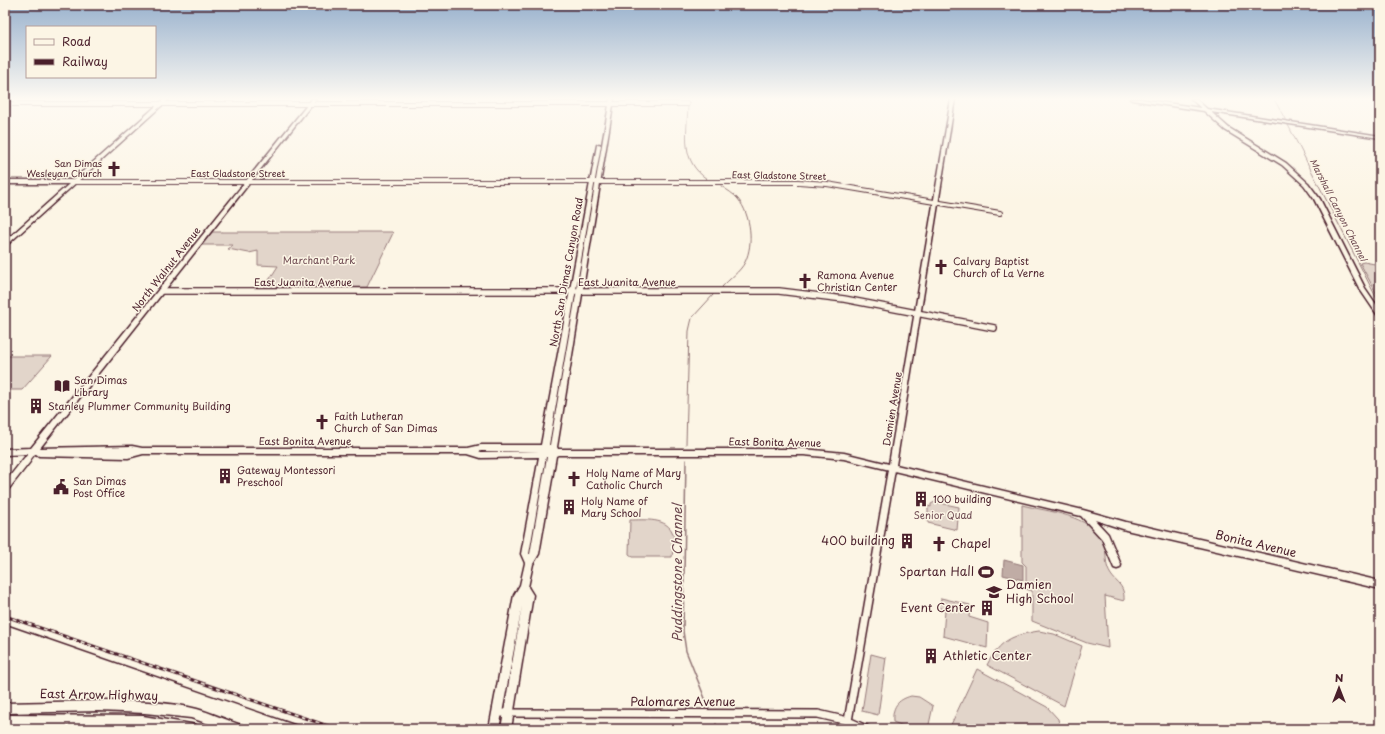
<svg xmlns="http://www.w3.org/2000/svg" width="1385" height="734" font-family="'Playpen Sans',sans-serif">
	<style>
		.green { fill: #e2d5ca; stroke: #967a7a }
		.water { fill: #c0aca5; stroke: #917474 }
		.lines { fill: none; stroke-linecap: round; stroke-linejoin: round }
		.stream-far1 { stroke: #917474; stroke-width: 1 }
		.stream { stroke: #917474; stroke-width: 1.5 }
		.minor-far2-casing { stroke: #4a1f2b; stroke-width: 6 }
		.minor-far1-casing { stroke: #4a1f2b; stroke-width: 8 }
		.minor-casing { stroke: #4a1f2b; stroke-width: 10 }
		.major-casing { stroke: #4a1f2b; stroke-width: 3 }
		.minor-far2 { stroke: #fcf5e5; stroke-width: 4 }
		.minor-far1 { stroke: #fcf5e5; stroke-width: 5.5 }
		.minor { stroke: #fcf5e5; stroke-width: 7 }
		.major { fill: #fcf5e5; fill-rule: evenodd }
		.tram { stroke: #4a1f2b; stroke-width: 1.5 }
		.rail-casing { stroke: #4a1f2b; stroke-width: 3 }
		.rail { stroke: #fcf5e5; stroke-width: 1.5; stroke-dasharray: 4; stroke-linecap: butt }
		.labels { text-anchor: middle; stroke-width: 3; stroke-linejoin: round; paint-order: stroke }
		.far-poi-label { font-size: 9px; fill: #4a1f2b; stroke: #fcf5e5; text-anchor: end }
		.far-street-label { font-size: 9px; fill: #4a1f2b; stroke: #fcf5e5 }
		.far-water-label { font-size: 9px; font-style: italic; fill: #6d4950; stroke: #fcf5e5 }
		.park-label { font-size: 10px; fill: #704c53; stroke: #fcf5e5 }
		.poi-label { font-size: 10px; fill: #4a1f2b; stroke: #fcf5e5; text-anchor: start }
		.street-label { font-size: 10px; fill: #4a1f2b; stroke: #fcf5e5 }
		.near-poi-label { font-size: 12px; fill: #4a1f2b; stroke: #fcf5e5; text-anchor: end }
		.near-street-label { font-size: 12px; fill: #4a1f2b; stroke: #fcf5e5 }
		.near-water-label { font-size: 13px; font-style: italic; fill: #6d4950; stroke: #fcf5e5 }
	</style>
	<rect width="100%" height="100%" fill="#fcf5e5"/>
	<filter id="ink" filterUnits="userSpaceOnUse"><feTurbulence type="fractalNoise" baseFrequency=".025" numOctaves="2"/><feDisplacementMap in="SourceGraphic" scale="8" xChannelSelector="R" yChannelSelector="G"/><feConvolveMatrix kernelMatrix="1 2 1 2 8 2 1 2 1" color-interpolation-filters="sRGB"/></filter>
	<g filter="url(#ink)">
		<path class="green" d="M 212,232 L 392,232 L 393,233 L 367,287 L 264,288 L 278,266 L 258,265 L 258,251 L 249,253 L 228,249 L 233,245 L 202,245 Z
			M 1364,262 L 1380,265 L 1380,300 L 1360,263 Z
			M 5,356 L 52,356 L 22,390 L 5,390 Z
			M 935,502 L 959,507 L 957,530 L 928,523 L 928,506 L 931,507 L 931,504 Z
			M 1022,505 C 1048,512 1090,514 1103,542 C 1107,550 1105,561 1108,569 C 1114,584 1125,582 1124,601 L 1105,596 L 1108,648 L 1087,643 L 1032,621 L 1032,591 L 1026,589 L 1026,566 L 1022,562 Z
			M 630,520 C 644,520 668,517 673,534 C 675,540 673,550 672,557 L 633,557 L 629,554 Z
			M 941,598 L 970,605 L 969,617 L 988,623 L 987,648 L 943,636 L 945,611 L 940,609 Z
			M 1039,631 L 1054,634 L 1082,646 L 1064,706 L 987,665 C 1000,640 1012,635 1039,631 Z
			M 871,654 L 886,658 L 878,715 L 862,711 Z
			M 977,669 L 1047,707 L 1058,719 L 1060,729 L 949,729 Z
			M 911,696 L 919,697 L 933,706 L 928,729 L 911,729 L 893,722 C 892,707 897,700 911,696 Z"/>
		<path class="water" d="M 1004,560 L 1023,565 L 1023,580 L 1003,575 Z"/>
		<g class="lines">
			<path class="stream-far1" d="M 688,99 L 688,102
				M 1274,99 L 1285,119
				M 688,106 C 687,135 680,161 707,179
				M 1288,125 L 1378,301
				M 721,186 C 727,190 734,194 738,199 C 751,215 754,244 745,262 C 740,272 729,279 722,287
				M 686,444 L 689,331 L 692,318 L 714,294"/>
			<path class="stream" d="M 686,460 L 683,631 L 686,651 L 708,706
				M 716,724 L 718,729"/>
			<defs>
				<path id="minor-far2" d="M 5,104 L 687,104
					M 74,182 L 798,182 L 827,184 L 1000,213"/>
				<path id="minor-far1" d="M 161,291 L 779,291 L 844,299 L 994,328
					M 26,461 L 33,452"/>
				<path id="minor" d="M 5,488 L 27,460
					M 497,713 L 818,714 L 848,721 L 866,729
					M 848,721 L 892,467"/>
				<path id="major" d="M 164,99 L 169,99 L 7,245 L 5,246 L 5,241 L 69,184 L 5,184 L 5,180 L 73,180 Z
					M 312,99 L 316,99 L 40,448 L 132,446 L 142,448 L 468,448 L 481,445 L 541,445 L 597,145 L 599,144 L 601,145 L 549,445 L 550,445 L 610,99 L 614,99 L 557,447 L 558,449 L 804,449 L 844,453 L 889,464 L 951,99 L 955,99 L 896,465 L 1083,510 L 1126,522 L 1380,581 L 1380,589 L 1126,530 L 1095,520 L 1108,534 L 1121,565 L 1120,568 L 1117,569 L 1114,568 L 1102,539 L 1081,516 L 844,459 L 804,455 L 558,455 L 556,456 L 539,554 L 533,564 L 528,587 L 533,595 L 511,729 L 501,729 L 522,606 L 499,729 L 489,729 L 514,595 L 520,585 L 525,563 L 521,554 L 539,457 L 481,458 L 468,454 L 143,454 L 128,458 L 39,456 L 36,454 L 5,455 L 5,449 L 31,448 ZM 479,451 L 540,451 L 481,452 ZM 546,457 L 547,457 L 530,554 L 529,554 Z
					M 1130,99 L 1141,99 L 1201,108 L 1191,99 L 1196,99 L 1207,109 L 1380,136 L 1380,138 L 1211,112 L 1229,128 L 1286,163 L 1308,183 L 1320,199 L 1365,288 L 1380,310 L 1380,317 L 1378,316 L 1359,288 L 1314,199 L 1304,185 L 1282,165 L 1225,130 L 1204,111 L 1132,100 Z
					M 99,701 C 131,701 166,701 197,709 C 211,713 224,719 238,724 L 242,725 L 243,729 L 224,729 L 191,718 L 145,713 L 99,711 L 5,713 L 5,703 Z
					M 5,715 L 143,716 L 191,724 L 195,725 L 196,729 L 160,729 L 143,726 L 5,725 Z"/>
			</defs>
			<use href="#minor-far2" class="minor-far2-casing"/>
			<use href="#minor-far1" class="minor-far1-casing"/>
			<use href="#minor" class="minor-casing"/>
			<use href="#major" class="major-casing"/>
			<use href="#minor-far2" class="minor-far2"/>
			<use href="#minor-far1" class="minor-far1"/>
			<use href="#minor" class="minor"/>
			<use href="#major" class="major"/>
			<path class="tram" d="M 5,624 L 308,729"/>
			<defs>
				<path id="rail" d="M 5,616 L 337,729"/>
			</defs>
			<use href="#rail" class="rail-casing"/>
			<use href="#rail" class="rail"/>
		</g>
	</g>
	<linearGradient id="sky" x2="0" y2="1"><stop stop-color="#98b1cd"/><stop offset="0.49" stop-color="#fefaf3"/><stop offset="1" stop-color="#fefaf3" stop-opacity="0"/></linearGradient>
	<rect width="1385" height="202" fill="url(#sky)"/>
	<defs>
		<symbol id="church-bare" viewBox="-9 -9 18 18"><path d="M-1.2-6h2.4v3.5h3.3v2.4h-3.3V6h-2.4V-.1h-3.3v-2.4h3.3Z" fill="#4a1f2b" stroke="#fcf5e5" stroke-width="2.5" paint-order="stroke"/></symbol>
		<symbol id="library-bare" viewBox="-9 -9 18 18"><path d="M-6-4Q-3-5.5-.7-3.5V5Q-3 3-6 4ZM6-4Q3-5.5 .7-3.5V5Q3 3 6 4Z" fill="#4a1f2b" stroke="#fcf5e5" stroke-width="2.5" paint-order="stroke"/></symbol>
		<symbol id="building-bare" viewBox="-9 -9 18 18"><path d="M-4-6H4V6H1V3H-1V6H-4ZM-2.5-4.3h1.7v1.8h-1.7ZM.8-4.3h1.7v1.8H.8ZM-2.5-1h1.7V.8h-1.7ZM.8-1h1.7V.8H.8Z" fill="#4a1f2b" stroke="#fcf5e5" stroke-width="2.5" paint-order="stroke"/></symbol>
		<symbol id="civic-bare" viewBox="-9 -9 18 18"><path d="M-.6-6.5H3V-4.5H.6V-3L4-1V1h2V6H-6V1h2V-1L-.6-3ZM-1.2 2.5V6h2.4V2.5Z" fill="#4a1f2b" stroke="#fcf5e5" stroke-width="2.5" paint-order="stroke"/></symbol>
		<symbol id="stadium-bare" viewBox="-9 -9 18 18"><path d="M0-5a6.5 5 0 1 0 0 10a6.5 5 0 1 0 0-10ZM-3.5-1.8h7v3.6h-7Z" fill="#4a1f2b" stroke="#fcf5e5" stroke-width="2.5" paint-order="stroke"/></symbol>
		<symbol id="school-bare" viewBox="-9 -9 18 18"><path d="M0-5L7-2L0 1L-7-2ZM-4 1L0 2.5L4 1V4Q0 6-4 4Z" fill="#4a1f2b" stroke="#fcf5e5" stroke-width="2.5" paint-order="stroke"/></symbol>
	</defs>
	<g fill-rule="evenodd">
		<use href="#church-bare" x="103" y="158" width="22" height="22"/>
		<use href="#church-bare" x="930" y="256" width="22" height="22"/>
		<use href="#church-bare" x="794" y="270" width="22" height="22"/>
		<use href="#library-bare" x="51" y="375" width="22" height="22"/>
		<use href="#building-bare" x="25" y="395" width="22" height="22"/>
		<use href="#church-bare" x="311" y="411" width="22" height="22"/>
		<use href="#building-bare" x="214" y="465" width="22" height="22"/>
		<use href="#church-bare" x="563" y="468" width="22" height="22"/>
		<use href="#civic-bare" x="50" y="476" width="22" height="22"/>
		<use href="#building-bare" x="910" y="488" width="22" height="22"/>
		<use href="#building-bare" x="558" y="496" width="22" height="22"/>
		<use href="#building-bare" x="896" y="530" width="22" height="22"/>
		<use href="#church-bare" x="928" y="533" width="22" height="22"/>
		<use href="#stadium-bare" x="975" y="561" width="22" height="22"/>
		<use href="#school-bare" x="983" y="581" width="22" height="22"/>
		<use href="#building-bare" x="976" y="597" width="22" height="22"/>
		<use href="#building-bare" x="920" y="645" width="22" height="22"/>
	</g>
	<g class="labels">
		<g class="far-poi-label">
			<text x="102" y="167">San Dimas<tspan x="102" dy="10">Wesleyan Church</tspan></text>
		</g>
		<g class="far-street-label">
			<text x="238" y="177">East Gladstone Street</text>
			<text transform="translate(779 176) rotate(1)" y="3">East Gladstone Street</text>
		</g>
		<g class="far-water-label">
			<text transform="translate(1338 210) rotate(63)" y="3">Marshall Canyon Channel</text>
		</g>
		<g class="park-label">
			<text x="319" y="264">Marchant Park</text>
			<text x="943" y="519">Senior Quad</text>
		</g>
		<g class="poi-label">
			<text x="953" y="265">Calvary Baptist<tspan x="953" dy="12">Church of La Verne</tspan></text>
			<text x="817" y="279">Ramona Avenue<tspan x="817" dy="12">Christian Center</tspan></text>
			<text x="74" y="384">San Dimas<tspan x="74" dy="12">Library</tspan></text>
			<text x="48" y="410">Stanley Plummer Community Building</text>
			<text x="334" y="420">Faith Lutheran<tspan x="334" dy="12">Church of San Dimas</tspan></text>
			<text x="237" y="474">Gateway Montessori<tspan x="237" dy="12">Preschool</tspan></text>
			<text x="586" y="477">Holy Name of Mary<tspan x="586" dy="12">Catholic Church</tspan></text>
			<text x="73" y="485">San Dimas<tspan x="73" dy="12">Post Office</tspan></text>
			<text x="933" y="503">100 building</text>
			<text x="581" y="505">Holy Name of<tspan x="581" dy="12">Mary School</tspan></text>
		</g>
		<g class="street-label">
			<text transform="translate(166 269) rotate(-52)" y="4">North Walnut Avenue</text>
			<text transform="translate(566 272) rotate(-80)" y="4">North San Dimas Canyon Road</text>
			<text x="303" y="286">East Juanita Avenue</text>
			<text x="627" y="286">East Juanita Avenue</text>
			<text transform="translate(892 409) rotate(-81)" y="4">Damien Avenue</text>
			<text x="305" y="445">East Bonita Avenue</text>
			<text transform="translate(775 442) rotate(1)" y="4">East Bonita Avenue</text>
		</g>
		<g class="near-poi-label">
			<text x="895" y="545">400 building</text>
			<text x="951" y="548" text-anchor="start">Chapel</text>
			<text x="974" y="576">Spartan Hall</text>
			<text x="1006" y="589" text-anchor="start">Damien<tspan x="1006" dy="14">High School</tspan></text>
			<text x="975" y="612">Event Center</text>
			<text x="943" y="660" text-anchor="start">Athletic Center</text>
		</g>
		<g class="near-street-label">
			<text transform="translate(1256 544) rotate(13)" y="4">Bonita Avenue</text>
			<text transform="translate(99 695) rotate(1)" y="4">East Arrow Highway</text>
			<text x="683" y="706">Palomares Avenue</text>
		</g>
		<g class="near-water-label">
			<text transform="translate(677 573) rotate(-90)" y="5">Puddingstone Channel</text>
		</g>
	</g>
	<rect width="1385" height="734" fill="none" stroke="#fcf5e5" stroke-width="20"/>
	<rect x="10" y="10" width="1365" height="714" fill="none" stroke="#4a1f2b" stroke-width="1.5" filter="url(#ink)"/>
	<rect x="26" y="26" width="130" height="52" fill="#fcf5e5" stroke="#b59f9b"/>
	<rect x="34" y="39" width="20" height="6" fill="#fcf5e5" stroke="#b59f9b"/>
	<text x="62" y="46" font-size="12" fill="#4a1f2b">Road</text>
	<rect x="34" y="59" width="20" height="6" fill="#4a1f2b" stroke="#b59f9b"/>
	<text x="62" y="66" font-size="12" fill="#4a1f2b">Railway</text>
	<g transform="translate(1339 688)" stroke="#fcf5e5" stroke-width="3" paint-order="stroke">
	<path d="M0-3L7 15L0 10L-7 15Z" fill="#4a1f2b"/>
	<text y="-6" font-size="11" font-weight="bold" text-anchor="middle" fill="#4a1f2b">N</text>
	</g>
</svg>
